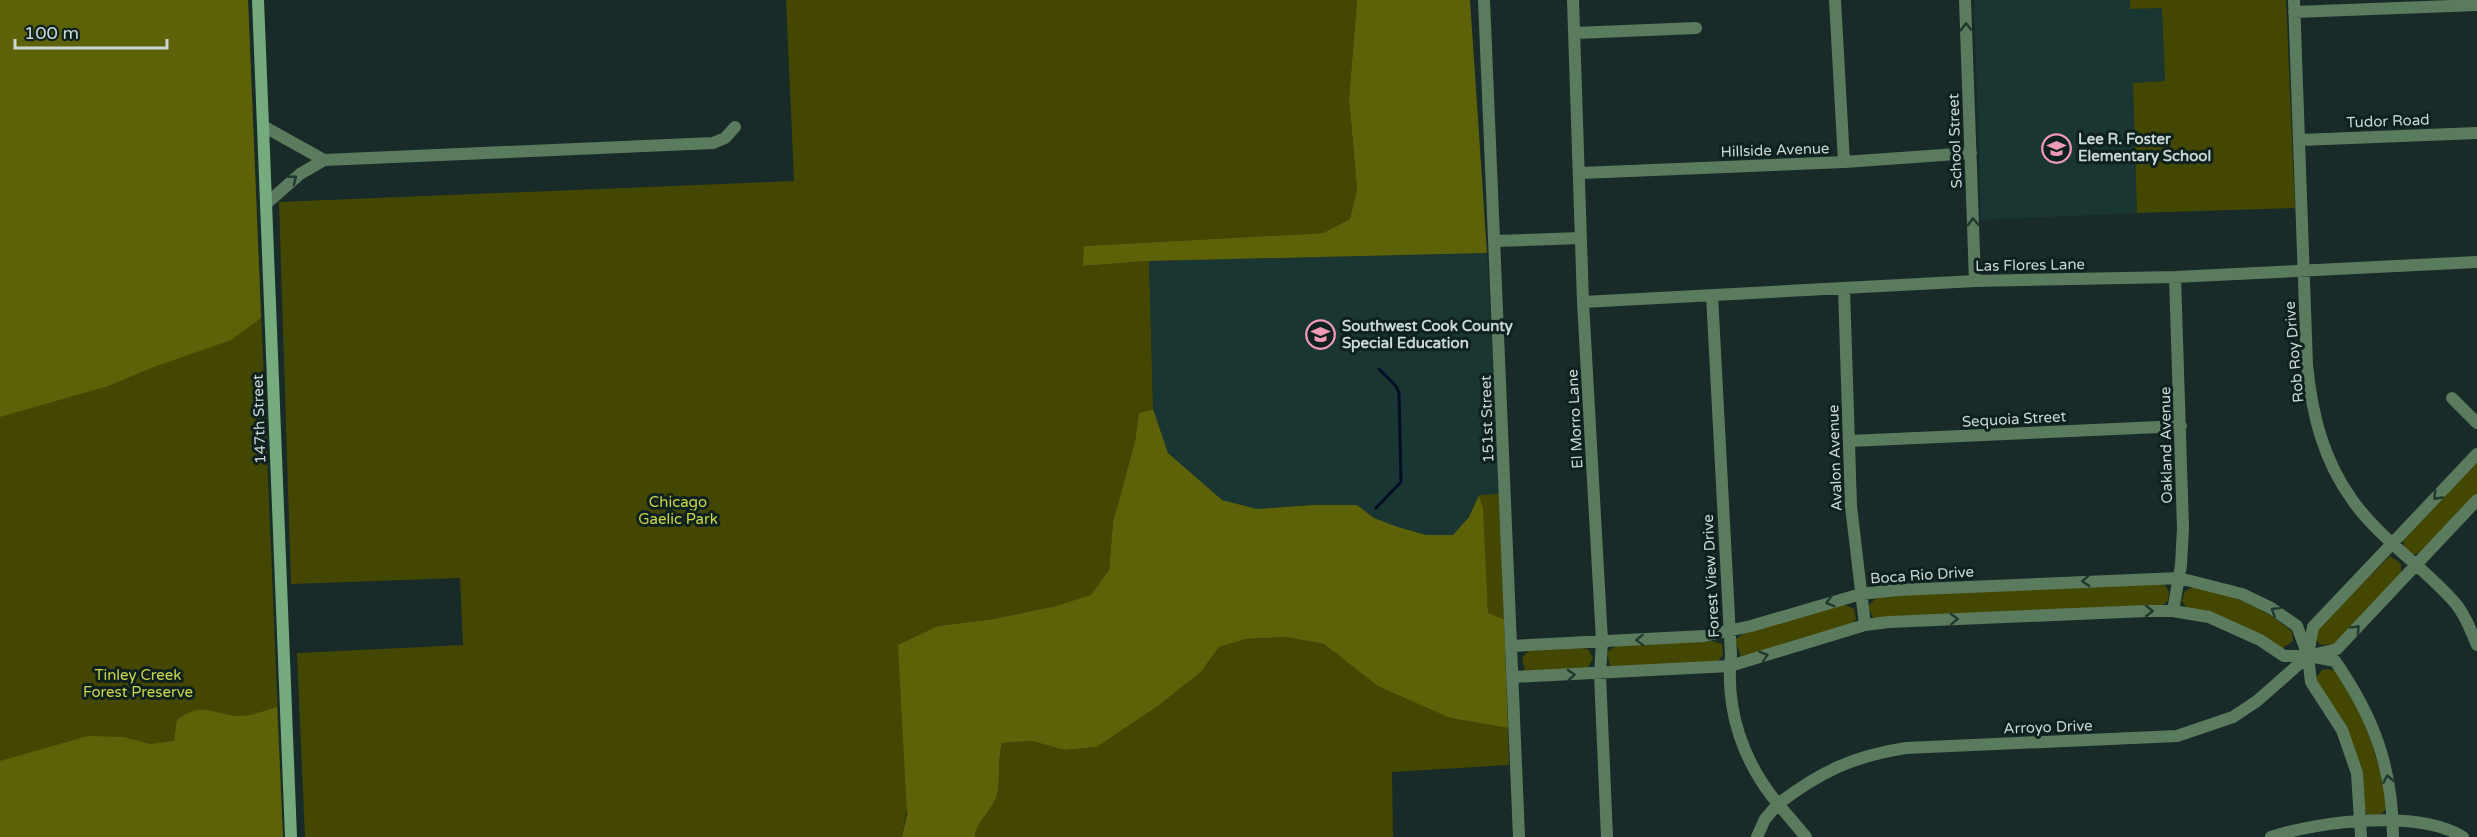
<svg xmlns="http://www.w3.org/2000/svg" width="2477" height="837" font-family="'Varela Round',sans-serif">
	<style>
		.built { fill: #193632 }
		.green { fill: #444701 }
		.forest { fill: #5d6107 }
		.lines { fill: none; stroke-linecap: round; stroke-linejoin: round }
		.stream { stroke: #000d22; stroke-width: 3 }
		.minor { stroke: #5b7b5f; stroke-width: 12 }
		.tertiary { stroke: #5b7b5f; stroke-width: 12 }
		.secondary { stroke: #76ab7d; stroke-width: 12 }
		.oneway { stroke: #21382e }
		.labels { text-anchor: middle; stroke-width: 6; stroke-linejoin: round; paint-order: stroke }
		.street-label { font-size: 15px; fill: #cbd7d4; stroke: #0e211e }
		.poi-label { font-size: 15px; font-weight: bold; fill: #cbd7d4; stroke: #0e211e; text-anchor: start }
		.park-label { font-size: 15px; fill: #ccd54a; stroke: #0e211e }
	</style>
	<rect width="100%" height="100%" fill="#182b28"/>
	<path class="built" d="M 1974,0 L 2130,0 L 2131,9 L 2162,7 L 2165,82 L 2133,84 L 2137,213 L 1981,220 Z
		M 1487,253 L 1500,494 L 1479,495 L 1469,517 L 1453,535 L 1426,535 L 1398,527 L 1374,518 L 1357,505 L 1312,505 L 1257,509 L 1222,500 L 1168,453 L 1153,409 L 1149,261 Z"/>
	<path class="green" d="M 0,0 L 248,0 L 283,837 L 0,837 Z
		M 786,0 L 1357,0 L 1349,98 L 1357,189 L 1350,219 L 1323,233 L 1084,246 L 1084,266 L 1149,261 L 1153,409 L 1139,413 L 1135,441 L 1113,522 L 1109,570 L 1091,596 L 1056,606 L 993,619 L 938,626 L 902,837 L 305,837 L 297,653 L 463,645 L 460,578 L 291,584 L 279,202 L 794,181 Z
		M 2130,0 L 2286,0 L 2295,208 L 2137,213 L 2133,83 L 2165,81 L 2162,8 L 2130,9 Z
		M 2477,461 L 2477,494 L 2421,552 L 2413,555 L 2405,549 L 2403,541 Z
		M 1500,494 L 1504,619 L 1488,613 L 1479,495 Z
		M 2390,556 L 2401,564 L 2401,574 L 2335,644 L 2321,645 L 2316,640 L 2316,630 Z
		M 2161,584 L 2165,585 L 2169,592 L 2168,601 L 2163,605 L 1874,620 L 1868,606 L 1876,598 L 1892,595 Z
		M 2195,586 C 2228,593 2268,609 2292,632 L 2293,641 L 2281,649 L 2187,609 L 2182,601 L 2185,591 Z
		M 1844,604 L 1854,609 L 1856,618 L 1853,625 L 1741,657 L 1735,640 L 1744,633 Z
		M 1285,637 L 1324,644 L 1350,664 L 1416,702 L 1450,718 L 1508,728 L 1509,765 L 1392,772 L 1393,837 L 975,837 C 976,821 993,810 997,795 C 1001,778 997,761 1002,743 L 1032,741 L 1064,750 L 1097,747 L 1158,706 L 1201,672 L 1219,647 L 1246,639 Z
		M 1712,641 L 1722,644 L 1723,655 L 1718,661 L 1610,668 L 1607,652 L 1616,646 Z
		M 1582,648 L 1588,649 L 1593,658 L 1587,669 L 1525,671 L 1522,658 L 1528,651 Z
		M 2328,669 L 2335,671 C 2366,719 2377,750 2387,807 C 2383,815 2373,820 2366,813 L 2364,801 L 2315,679 L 2322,670 Z"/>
	<path class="forest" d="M 0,0 L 248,0 L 261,318 L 231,340 L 151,368 L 108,386 L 0,417 Z
		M 1357,0 L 1470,0 L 1487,253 L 1149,261 L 1083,266 L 1084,246 L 1323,233 L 1350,219 L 1357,189 L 1349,98 Z
		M 1153,409 L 1168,453 L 1222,500 L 1257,509 L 1313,505 L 1357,505 L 1374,518 L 1398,527 L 1426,535 L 1453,535 L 1469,517 L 1479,495 L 1483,509 L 1488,613 L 1504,619 L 1508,728 L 1450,718 L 1378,686 L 1324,644 L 1285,637 L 1246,639 L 1219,647 L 1201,672 L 1158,706 L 1097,747 L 1064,750 L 1032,741 L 1002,743 C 997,761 1001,778 997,795 C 993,810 976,821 975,837 L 902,837 L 907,814 L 898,645 L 938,626 L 993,619 L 1056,606 L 1091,595 L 1109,570 L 1113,522 L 1135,441 L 1139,413 Z
		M 277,707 L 283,837 L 0,837 L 0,761 L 88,736 L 123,737 L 150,744 L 174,741 L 177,720 C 202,700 213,715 240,716 C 252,716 266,710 277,707 Z"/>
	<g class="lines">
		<path class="stream" d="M 1376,508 L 1401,482 L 1399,393 L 1396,386 L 1379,369"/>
		<path class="minor" d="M 1573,0 L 1583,302 L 1602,641 L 1600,674 L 1607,837
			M 1835,0 L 1844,162
			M 1965,0 L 1975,281
			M 2294,0 L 2307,365 C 2312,414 2323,460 2353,501 C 2381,540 2425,568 2456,604 C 2466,616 2471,631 2477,645
			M 2294,12 L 2477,5
			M 1575,33 L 1696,28
			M 263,126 L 324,160 L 713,143 L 725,138 L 735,127
			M 2300,140 L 2477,133
			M 1581,173 L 1844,162 L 1971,153
			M 266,204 L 300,174 L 324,160
			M 1495,241 L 1581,238
			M 1844,289 L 1851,506 L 1865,625
			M 1712,295 L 1731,655 C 1725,710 1743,762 1778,804 L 1765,819 L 1757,837
			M 1583,302 L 1975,281 L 2175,277 L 2477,262
			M 2452,398 L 2477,423
			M 1849,441 L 2181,426
			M 2173,611 L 2181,565 L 2183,528 L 2175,277
			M 1511,646 L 1704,636 L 1751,626 L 1861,594 L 1897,590 L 2179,578 L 2242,594 L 2271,608 L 2297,626 L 2308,656
			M 2308,655 L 2313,627 L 2477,454
			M 2315,657 L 2335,661 C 2374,717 2393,769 2393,837
			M 1513,677 L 1730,666 L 1865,625 L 1889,622 L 2146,611 L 2173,611 L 2209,617 L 2260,640 L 2284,656 L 2308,656 L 2311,682 L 2342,730 L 2357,773 L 2361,837
			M 1806,837 L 1778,804 C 1820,772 1853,756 1906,748 L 2177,736 L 2233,717 L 2257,701 L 2308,656 L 2337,649 L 2477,500
			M 2271,837 C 2319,821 2419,809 2463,837"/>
		<path class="tertiary" d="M 1484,0 L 1519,837"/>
		<path class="secondary" d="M 258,0 L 291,837"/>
	</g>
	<defs><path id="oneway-chevron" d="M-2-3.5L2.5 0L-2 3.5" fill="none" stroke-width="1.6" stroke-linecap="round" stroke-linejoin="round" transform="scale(1.5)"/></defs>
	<g class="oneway">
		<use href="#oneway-chevron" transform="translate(1966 27) rotate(-92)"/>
		<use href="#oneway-chevron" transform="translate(293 179) rotate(-38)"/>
		<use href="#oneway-chevron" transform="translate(1973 222) rotate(-92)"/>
		<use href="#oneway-chevron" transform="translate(2437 496) rotate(134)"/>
		<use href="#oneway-chevron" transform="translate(2086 581) rotate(177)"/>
		<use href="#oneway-chevron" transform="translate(1830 602) rotate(164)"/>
		<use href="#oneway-chevron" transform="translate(2149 611)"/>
		<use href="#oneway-chevron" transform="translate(2275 611) rotate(-148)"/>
		<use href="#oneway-chevron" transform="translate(1954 619) rotate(-2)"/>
		<use href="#oneway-chevron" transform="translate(2356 629) rotate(-47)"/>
		<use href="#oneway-chevron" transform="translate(1640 640) rotate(178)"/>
		<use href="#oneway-chevron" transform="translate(1764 656) rotate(-17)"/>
		<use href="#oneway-chevron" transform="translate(1571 675) rotate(-3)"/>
		<use href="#oneway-chevron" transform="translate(2388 779) rotate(-100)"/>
	</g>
	<defs>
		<symbol id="school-ring" viewBox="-11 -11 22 22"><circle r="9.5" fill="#0e211e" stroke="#f09ab7" stroke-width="1.5"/><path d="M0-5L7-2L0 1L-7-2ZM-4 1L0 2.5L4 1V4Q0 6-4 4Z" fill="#f09ab7"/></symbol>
	</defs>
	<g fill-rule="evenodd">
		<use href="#school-ring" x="2040" y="132" width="33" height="33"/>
		<use href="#school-ring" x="1304" y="318" width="33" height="33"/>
	</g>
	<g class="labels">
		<g class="street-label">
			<text transform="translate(2388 121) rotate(-2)" y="5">Tudor Road</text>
			<text transform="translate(1955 141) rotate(-92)" y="5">School Street</text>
			<text transform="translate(1775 150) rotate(-2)" y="5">Hillside Avenue</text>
			<text transform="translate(2030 265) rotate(-1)" y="5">Las Flores Lane</text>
			<text transform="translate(2294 352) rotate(-95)" y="5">Rob Roy Drive</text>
			<text transform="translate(259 419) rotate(-92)" y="5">147th Street</text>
			<text transform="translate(1487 419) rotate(-92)" y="5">151st Street</text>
			<text transform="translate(1575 419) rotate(-93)" y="5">El Morro Lane</text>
			<text transform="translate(2014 419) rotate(-3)" y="5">Sequoia Street</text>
			<text transform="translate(2166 445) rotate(-91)" y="5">Oakland Avenue</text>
			<text transform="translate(1835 458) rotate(-92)" y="5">Avalon Avenue</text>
			<text transform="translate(1922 575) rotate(-4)" y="5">Boca Rio Drive</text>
			<text transform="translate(1711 576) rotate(-93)" y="5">Forest View Drive</text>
			<text transform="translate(2048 727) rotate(-2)" y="5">Arroyo Drive</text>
		</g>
		<g class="poi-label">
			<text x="2078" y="144">Lee R. Foster<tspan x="2078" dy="17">Elementary School</tspan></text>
			<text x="1342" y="331">Southwest Cook County<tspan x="1342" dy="17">Special Education</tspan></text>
		</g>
		<g class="park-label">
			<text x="678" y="507">Chicago<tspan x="678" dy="17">Gaelic Park</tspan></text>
			<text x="138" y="680">Tinley Creek<tspan x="138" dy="17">Forest Preserve</tspan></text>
		</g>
	</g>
	<path d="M15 39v9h152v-9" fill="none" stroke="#cbd7d4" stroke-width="3"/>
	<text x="24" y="39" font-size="18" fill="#cbd7d4" stroke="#0e211e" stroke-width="4.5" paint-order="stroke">100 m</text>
</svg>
